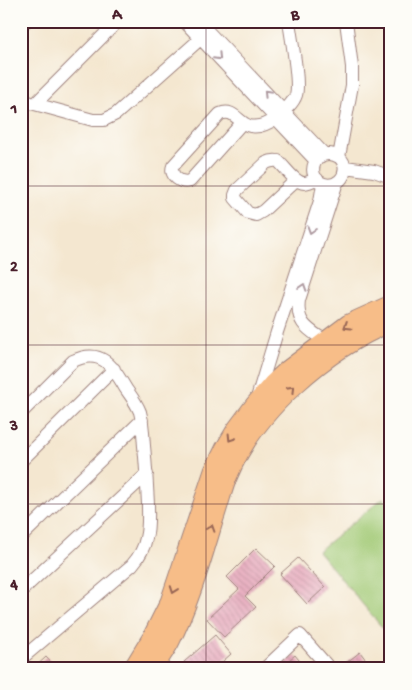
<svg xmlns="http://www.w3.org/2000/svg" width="412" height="690" font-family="'Gochi Hand',sans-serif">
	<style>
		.garden { fill: #a1c974; stroke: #767450 }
		.building { fill: url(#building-back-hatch) }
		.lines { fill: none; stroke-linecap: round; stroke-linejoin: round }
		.minor-casing { stroke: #9f837e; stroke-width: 14 }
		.highway-casing { stroke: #9f837e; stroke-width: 21 }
		.minor { stroke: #fff; stroke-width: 12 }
		.highway { stroke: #f7bd88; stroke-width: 19 }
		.oneway { stroke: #ae9aa0 }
		.oneway2 { stroke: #986655 }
		.grid { fill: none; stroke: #4a1f2b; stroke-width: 1; stroke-opacity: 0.55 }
		.neatline { fill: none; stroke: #4a1f2b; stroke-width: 2 }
		.grid-label { font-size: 16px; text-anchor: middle; font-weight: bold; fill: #4a1f2b }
	</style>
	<defs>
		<pattern id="building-back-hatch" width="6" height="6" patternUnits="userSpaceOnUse" patternTransform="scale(1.25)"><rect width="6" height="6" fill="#e5a2b7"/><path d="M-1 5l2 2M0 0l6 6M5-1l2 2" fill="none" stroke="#bc8395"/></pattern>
	</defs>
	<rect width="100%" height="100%" fill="#fdfcf7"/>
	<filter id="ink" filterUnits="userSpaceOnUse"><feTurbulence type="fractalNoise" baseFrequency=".02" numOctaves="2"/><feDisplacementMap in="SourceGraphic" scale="10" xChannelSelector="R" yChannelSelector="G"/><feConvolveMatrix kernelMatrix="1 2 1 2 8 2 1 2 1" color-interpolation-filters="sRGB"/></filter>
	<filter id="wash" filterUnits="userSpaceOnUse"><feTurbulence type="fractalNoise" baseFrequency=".0096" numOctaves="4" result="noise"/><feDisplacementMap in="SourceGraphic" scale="20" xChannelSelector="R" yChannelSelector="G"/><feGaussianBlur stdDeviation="1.12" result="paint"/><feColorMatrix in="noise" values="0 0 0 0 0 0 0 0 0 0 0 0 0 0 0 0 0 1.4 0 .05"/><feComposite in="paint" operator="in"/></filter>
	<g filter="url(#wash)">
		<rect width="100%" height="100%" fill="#f4e7d0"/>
		<path class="garden" d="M 383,498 L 391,507 L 391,638 L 318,551 Z"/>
		<g id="blocks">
			<path class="building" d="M 256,548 L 275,566 L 245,596 L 256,607 L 224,637 L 207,619 L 239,589 L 227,577 Z
				M 298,558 L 325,587 L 307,604 L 280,574 Z
				M 215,635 L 231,654 L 214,669 L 190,669 L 184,662 Z
				M 360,652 L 373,669 L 351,669 L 346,663 Z
				M 295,655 L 306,669 L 284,669 L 282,666 Z
				M 46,657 L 57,669 L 33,669 Z"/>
		</g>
	</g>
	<g filter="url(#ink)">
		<use href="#blocks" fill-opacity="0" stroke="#9f837e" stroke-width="1"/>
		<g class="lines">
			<defs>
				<path id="minor" d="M 184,21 L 316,161
					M 198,21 L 324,154
					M 21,25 L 26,21
					M 21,99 L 31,103 L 93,120 L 104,120 L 116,114 L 208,32
					M 35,104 L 118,21
					M 242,123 L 190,181 C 181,184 169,176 173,166 L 220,114 C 234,108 238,123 250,126 C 259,128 269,123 276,118 C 283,112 293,104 296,95 C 300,82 291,37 289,21
					M 339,157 C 315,144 303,177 324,184 C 330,186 335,184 339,181 C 347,174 346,163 339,157 L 352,85 L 352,67 L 346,21
					M 345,167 L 374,171 L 391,177
					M 296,180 L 263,211 L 256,215 L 248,213 L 235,198 L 235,195 L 237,190 L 266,163 C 270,161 273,160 278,161 C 285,167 295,183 304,183 C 308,183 313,180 317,179
					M 325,341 C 308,329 296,324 299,300 L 337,182
					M 257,398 L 277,332 L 320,201 L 323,184
					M 21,413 L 73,361 C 102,347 113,367 126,389 C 131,396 137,404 140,412 C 143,423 143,435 144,446 C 146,465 147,485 148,504 C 148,515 149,527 146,538 C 144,549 139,557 132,565 L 21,659
					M 21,461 L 114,369
					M 21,537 L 142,420
					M 21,591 L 147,474
					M 264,669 L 300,635 L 330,669"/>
				<path id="highway" d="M 133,669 L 152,638 L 170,602 L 214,471 L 225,449 L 237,429 L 255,405 L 273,384 L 288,370 L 349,324 L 391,305
					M 152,669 C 158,660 164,652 169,643 C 189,604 201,561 214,518 C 219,504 222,489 228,475 C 255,410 327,348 391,322"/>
			</defs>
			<use href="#minor" class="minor-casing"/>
			<use href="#highway" class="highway-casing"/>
			<use href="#minor" class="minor"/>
			<use href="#highway" class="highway"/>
		</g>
		<defs><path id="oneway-chevron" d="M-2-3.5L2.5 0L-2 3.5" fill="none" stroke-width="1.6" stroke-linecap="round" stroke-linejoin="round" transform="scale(1.25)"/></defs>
		<g class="oneway">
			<use href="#oneway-chevron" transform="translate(218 57) rotate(46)"/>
			<use href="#oneway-chevron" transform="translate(267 93) rotate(-134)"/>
			<use href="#oneway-chevron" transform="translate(311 230) rotate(108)"/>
			<use href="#oneway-chevron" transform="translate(303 287) rotate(-72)"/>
		</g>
		<g class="oneway2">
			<use href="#oneway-chevron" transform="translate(347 326) rotate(148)"/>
			<use href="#oneway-chevron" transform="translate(291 389) rotate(-45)"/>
			<use href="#oneway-chevron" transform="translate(231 438) rotate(122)"/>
			<use href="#oneway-chevron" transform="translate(211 528) rotate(-72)"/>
			<use href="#oneway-chevron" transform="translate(174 590) rotate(110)"/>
		</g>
	</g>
	<path class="grid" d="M 206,21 L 206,669M 21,186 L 391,186M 21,345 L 391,345M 21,504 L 391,504"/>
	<rect width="412" height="690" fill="none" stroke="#fdfcf7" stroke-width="55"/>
	<rect x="28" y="28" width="356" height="634" class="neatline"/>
	<g class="grid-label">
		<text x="117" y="19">A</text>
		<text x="295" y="19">B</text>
		<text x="14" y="113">1</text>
		<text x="14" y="271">2</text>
		<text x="14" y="430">3</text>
		<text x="14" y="589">4</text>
	</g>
</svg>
